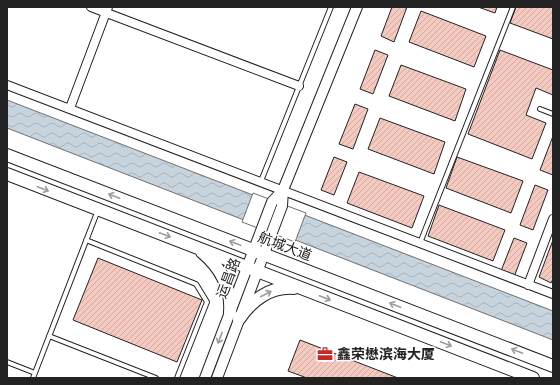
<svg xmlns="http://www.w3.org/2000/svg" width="560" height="385" font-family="'Fira Sans Condensed','Noto Sans SC',sans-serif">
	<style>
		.water { fill: url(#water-waves); stroke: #6f6f6f }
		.pier { fill: #fff; stroke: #6f6f6f }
		.building { fill: url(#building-hatch); stroke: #222 }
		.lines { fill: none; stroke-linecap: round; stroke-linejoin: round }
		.service-casing { stroke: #222; stroke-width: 6 }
		.minor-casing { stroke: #222; stroke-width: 10 }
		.tertiary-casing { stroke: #222; stroke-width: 12 }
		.secondary-casing { stroke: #222; stroke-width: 14 }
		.service { stroke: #fff; stroke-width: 4 }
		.minor { stroke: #fff; stroke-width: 8 }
		.tertiary { stroke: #fff; stroke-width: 10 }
		.secondary { stroke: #fff; stroke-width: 12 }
		.oneway { stroke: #9c9c9c }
		.labels { text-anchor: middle; stroke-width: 3; stroke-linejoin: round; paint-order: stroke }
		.street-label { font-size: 14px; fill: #222; stroke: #fff }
		.poi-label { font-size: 14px; font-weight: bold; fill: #222; stroke: #fff; text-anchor: start }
	</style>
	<defs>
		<pattern id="water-waves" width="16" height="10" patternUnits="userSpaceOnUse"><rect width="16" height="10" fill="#c7d3dd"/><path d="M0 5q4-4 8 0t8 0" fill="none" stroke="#abb5bd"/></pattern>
		<pattern id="building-hatch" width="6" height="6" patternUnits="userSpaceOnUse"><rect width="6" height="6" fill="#f3c9c0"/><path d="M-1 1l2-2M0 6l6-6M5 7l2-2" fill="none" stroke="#d0aca5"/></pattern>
	</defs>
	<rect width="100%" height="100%" fill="#fff"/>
	<path class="water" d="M 7,100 L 553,311 L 553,340 L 7,128 Z"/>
	<path class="pier" d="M 253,193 L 306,213 L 295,242 L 242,222 Z"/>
	<path class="building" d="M 392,7 L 407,7 L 394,42 L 381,36 Z
		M 478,7 L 497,7 L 495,13 Z
		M 516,7 L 553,7 L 553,39 L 510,23 Z
		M 421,11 L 486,36 L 474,67 L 409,42 Z
		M 375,50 L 388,55 L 373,94 L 360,89 Z
		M 500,50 L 553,70 L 553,95 L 536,88 L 526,115 L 546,123 L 532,159 L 468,134 Z
		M 401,65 L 466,89 L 455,121 L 389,96 Z
		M 355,104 L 368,109 L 353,149 L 339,144 Z
		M 380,118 L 445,142 L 434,174 L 368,149 Z
		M 553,136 L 553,175 L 540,170 Z
		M 334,157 L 347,162 L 334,195 L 321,190 Z
		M 457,157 L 523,181 L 511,213 L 446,188 Z
		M 359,172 L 424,196 L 412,228 L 347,203 Z
		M 535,185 L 548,190 L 533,230 L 520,225 Z
		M 439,205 L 505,230 L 493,261 L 428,236 Z
		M 514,238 L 527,243 L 514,277 L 501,271 Z
		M 553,240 L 553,279 L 551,283 L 539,277 Z
		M 98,258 L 202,300 L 177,362 L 73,320 Z
		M 300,340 L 398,378 L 307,378 L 288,371 Z"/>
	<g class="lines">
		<defs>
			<path id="service" d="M 540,109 L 553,114
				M 261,181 L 331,7
				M 86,240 L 196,284 L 207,302 L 177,378
				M 420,243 L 513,7
				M 49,336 L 156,378
				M 7,362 L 35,373
				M 33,378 L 98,210"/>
			<path id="minor" d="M 91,7 L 299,86
				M 7,85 L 553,294
				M 70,108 L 108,7
				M 528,285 L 553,219"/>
			<path id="tertiary" d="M 205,378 L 272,202 L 283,190 L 357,7
				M 217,378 L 282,206 L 283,190"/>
			<path id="secondary" d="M 7,155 L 553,366
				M 7,174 L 533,378
				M 202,252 C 220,267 232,288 230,312
				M 239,319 C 251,301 270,286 294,288"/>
		</defs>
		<use href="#service" class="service-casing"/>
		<use href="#minor" class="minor-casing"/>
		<use href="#tertiary" class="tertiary-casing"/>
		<use href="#secondary" class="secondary-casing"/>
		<use href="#service" class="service"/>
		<use href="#minor" class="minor"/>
		<use href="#tertiary" class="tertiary"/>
		<use href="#secondary" class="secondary"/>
	</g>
	<defs><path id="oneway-shaft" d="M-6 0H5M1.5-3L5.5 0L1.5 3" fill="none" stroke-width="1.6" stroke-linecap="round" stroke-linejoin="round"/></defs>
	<g class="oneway">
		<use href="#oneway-shaft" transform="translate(43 189) rotate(21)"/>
		<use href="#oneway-shaft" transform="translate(114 196) rotate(-159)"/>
		<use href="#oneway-shaft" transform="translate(165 235) rotate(21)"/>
		<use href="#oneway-shaft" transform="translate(235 243) rotate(-159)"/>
		<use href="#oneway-shaft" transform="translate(266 294) rotate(-27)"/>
		<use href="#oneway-shaft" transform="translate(325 298) rotate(21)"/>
		<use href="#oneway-shaft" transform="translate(395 305) rotate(-159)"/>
		<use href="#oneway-shaft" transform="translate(220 338) rotate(111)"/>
		<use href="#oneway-shaft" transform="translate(446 344) rotate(21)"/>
		<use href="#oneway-shaft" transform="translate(517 351) rotate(-159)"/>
	</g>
	<defs>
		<symbol id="office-bare" viewBox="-9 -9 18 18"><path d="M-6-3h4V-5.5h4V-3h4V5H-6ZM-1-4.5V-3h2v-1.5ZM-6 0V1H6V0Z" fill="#c62828" stroke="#fff" stroke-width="2.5" paint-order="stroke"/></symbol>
	</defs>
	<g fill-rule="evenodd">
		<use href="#office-bare" x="314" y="343" width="22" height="22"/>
	</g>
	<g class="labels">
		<g class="street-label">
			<text transform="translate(285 246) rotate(21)" y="5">航城大道</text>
			<text transform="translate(228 278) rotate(-69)" y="5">运昌路</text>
		</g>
		<g class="poi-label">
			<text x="337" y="359">鑫荣懋滨海大厦</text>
		</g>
	</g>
	<rect width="560" height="385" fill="none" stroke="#222222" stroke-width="16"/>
</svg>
